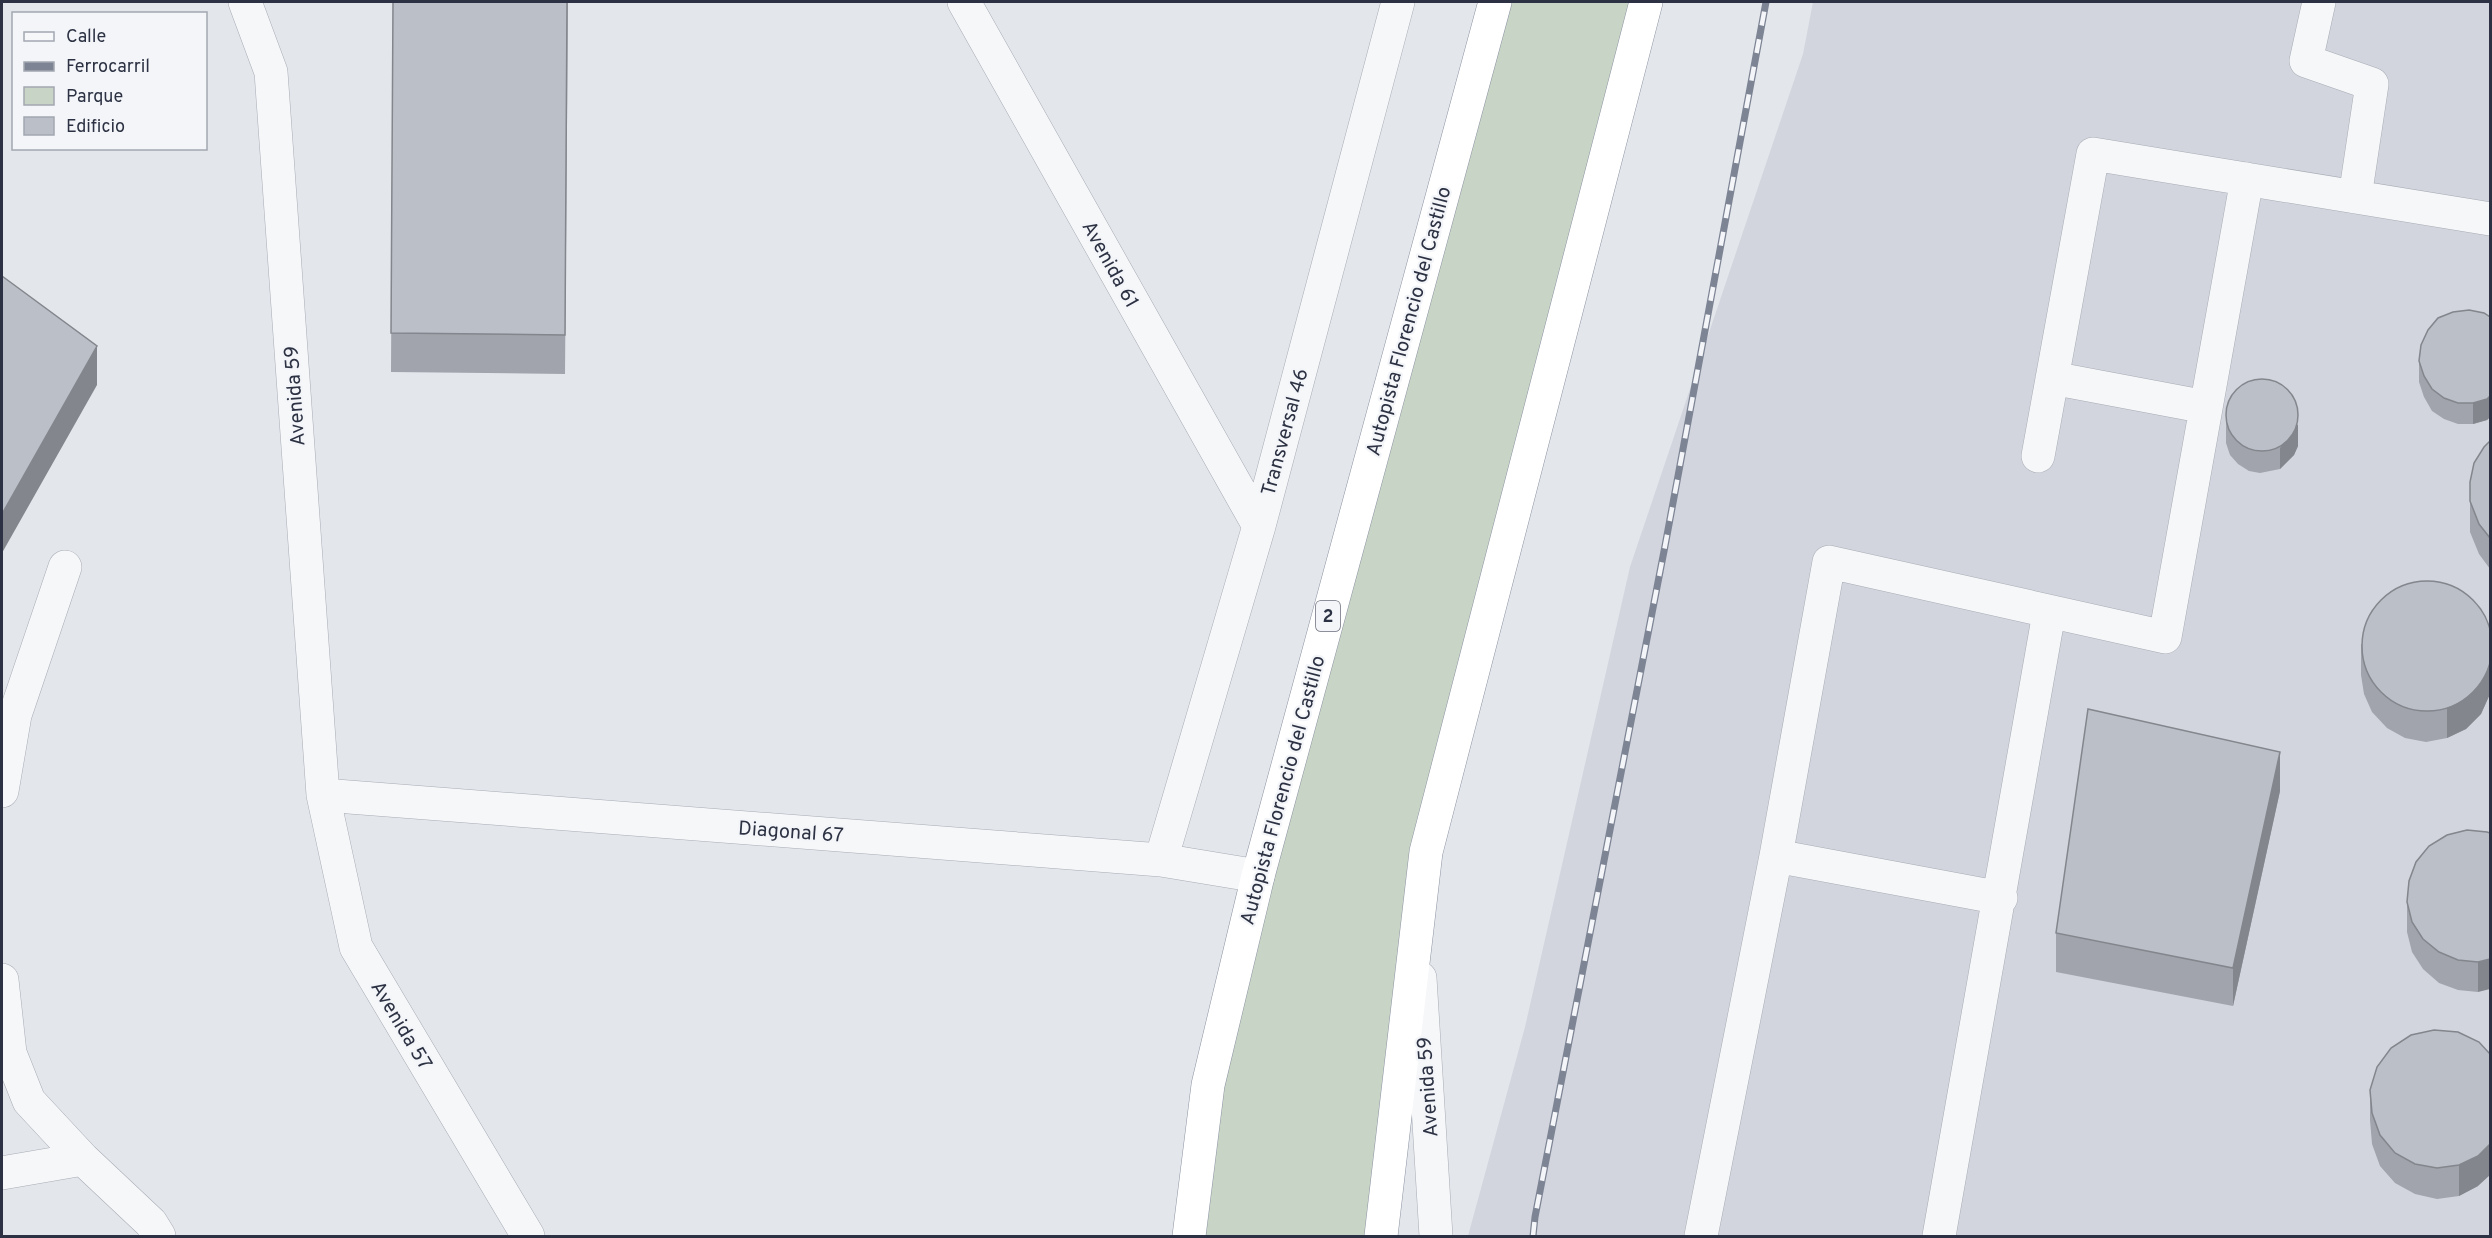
<svg xmlns="http://www.w3.org/2000/svg" width="2492" height="1238" font-family="Overpass,sans-serif">
	<style>
		.built { fill: #d2d5dd }
		.green { fill: #c8d4c5 }
		.lines { fill: none; stroke-linecap: round; stroke-linejoin: round }
		.minor-casing { stroke: #a8acb5; stroke-width: 34 }
		.highway-casing { stroke: #8b92a1; stroke-width: 34 }
		.minor { stroke: #f6f7f9; stroke-width: 33 }
		.highway { stroke: #fff; stroke-width: 33 }
		.rail-casing { stroke: #7d8494; stroke-width: 7 }
		.rail { stroke: #f3f5f8; stroke-width: 4.5; stroke-dasharray: 14; stroke-linecap: butt }
		.wall { fill: #a1a4ac }
		.shaded-wall { fill: #83868c }
		.building { fill: #bbbfc8; stroke: #83868c; stroke-width: 1.5 }
		.labels { text-anchor: middle; stroke-width: 4.5; stroke-linejoin: round; paint-order: stroke }
		.shield { fill: #f3f5f8; stroke: #686c79; stroke-width: 1.5 }
		.shield-label { font-size: 18px; font-weight: bold; fill: #2c3243 }
		.street-label { font-size: 20px; fill: #2c3243; stroke: #f3f5f8 }
	</style>
	<rect width="100%" height="100%" fill="#e3e6eb"/>
	<path class="built" d="M 1813,2 L 2490,2 L 2490,1236 L 1468,1236 L 1525,1027 L 1630,567 L 1803,54 Z"/>
	<path class="green" d="M 1495,2 L 1646,2 L 1426,852 L 1381,1236 L 1190,1236 L 1258,876 Z"/>
	<g class="lines">
		<defs>
			<path id="minor" d="M 245,2 L 271,72 L 323,795 L 356,947 L 528,1236
				M 964,2 L 1259,526
				M 2319,2 L 2306,61 L 2372,84 L 2355,197
				M 2052,378 L 2206,407
				M 2038,456 L 2093,154 L 2490,219
				M 2,791 L 15,715 L 65,567
				M 323,795 L 1161,860 L 1258,876
				M 1776,856 L 2001,898
				M 1161,860 L 1259,526 L 1398,2
				M 1420,978 L 1436,1236
				M 2,980 L 10,1053 L 29,1101 L 83,1159 L 151,1223 L 159,1236
				M 2,1173 L 83,1159
				M 1701,1236 L 1776,856 L 1829,562 L 2165,637 L 2247,179
				M 1939,1236 L 2049,613"/>
			<path id="highway" d="M 1189,1236 L 1208,1085 L 1258,876 L 1495,2
				M 1381,1236 L 1426,852 L 1646,2"/>
		</defs>
		<use href="#minor" class="minor-casing"/>
		<use href="#highway" class="highway-casing"/>
		<use href="#minor" class="minor"/>
		<use href="#highway" class="highway"/>
		<defs>
			<path id="rail" d="M 1533,1236 L 1535,1217 L 1665,546 L 1766,2"/>
		</defs>
		<use href="#rail" class="rail-casing"/>
		<use href="#rail" class="rail"/>
	</g>
	<path class="wall" d="M 393,2 L 568,2 L 565,374 L 391,372 Z
		M 2490,317 L 2490,417 L 2487,420 L 2473,424 L 2458,424 L 2444,419 L 2432,411 L 2424,397 L 2419,382 L 2419,361 Z
		M 2226,409 L 2298,446 L 2294,455 L 2280,469 L 2260,473 L 2249,471 L 2238,464 L 2230,455 L 2226,443 Z
		M 2490,441 L 2490,569 L 2479,554 L 2470,532 L 2470,482 Z
		M 2361,644 L 2490,694 L 2481,714 L 2466,729 L 2447,738 L 2426,742 L 2405,738 L 2387,728 L 2372,712 L 2364,694 L 2361,675 Z
		M 2280,791 L 2233,1006 L 2056,972 L 2056,933 Z
		M 2487,832 L 2478,992 L 2458,990 L 2439,983 L 2423,969 L 2412,952 L 2407,932 L 2407,902 Z
		M 2377,1067 L 2478,1186 L 2459,1196 L 2437,1199 L 2415,1194 L 2395,1183 L 2380,1166 L 2372,1144 L 2370,1120 L 2370,1090 Z"/>
	<path class="shaded-wall" d="M 97,346 L 97,385 L 2,553 L 2,514 Z
		M 2490,396 L 2490,417 L 2487,420 L 2473,424 L 2473,403 Z
		M 2298,424 L 2298,446 L 2294,455 L 2280,469 L 2280,448 Z
		M 2490,656 L 2490,694 L 2481,714 L 2466,729 L 2447,738 L 2447,708 Z
		M 2280,752 L 2280,791 L 2233,1006 L 2233,968 Z
		M 2490,959 L 2490,989 L 2478,992 L 2478,962 Z
		M 2490,1144 L 2490,1175 L 2478,1186 L 2459,1196 L 2459,1165 Z"/>
	<path class="building" d="M 393,2 L 567,2 L 565,335 L 391,333 Z
		M 2,276 L 97,346 L 2,514 Z
		M 2469,310 L 2484,313 L 2490,317 L 2490,396 L 2487,399 L 2473,403 L 2458,403 L 2444,398 L 2432,389 L 2424,376 L 2419,361 L 2421,345 L 2428,330 L 2438,318 L 2453,312 Z
		M2226 415a36 36 0 1 1 72 0a36 36 0 1 1-72 0Z
		M 2490,441 L 2490,538 L 2479,524 L 2470,501 L 2470,482 L 2474,463 L 2484,447 Z
		M2362 646a65 65 0 1 1 130 0a65 65 0 1 1-130 0Z
		M 2088,709 L 2280,752 L 2233,968 L 2056,933 Z
		M 2467,830 L 2487,832 L 2490,833 L 2490,959 L 2478,962 L 2458,960 L 2439,952 L 2423,939 L 2412,922 L 2407,902 L 2409,881 L 2416,862 L 2429,846 L 2447,835 Z
		M 2434,1030 L 2458,1032 L 2479,1042 L 2490,1054 L 2490,1144 L 2478,1156 L 2459,1165 L 2437,1168 L 2415,1164 L 2395,1153 L 2380,1135 L 2372,1113 L 2370,1090 L 2377,1067 L 2391,1048 L 2411,1035 Z"/>
	<g class="labels">
		<rect class="shield" x="1316" y="601" width="24" height="30" rx="4.5"/>
		<g class="shield-label">
			<text x="1328" y="622">2</text>
		</g>
		<g class="street-label">
			<text transform="translate(1111 264) rotate(61)" y="7">Avenida 61</text>
			<text transform="translate(1408 321) rotate(-75)" y="7">Autopista Florencio del Castillo</text>
			<text transform="translate(294 396) rotate(-94)" y="7">Avenida 59</text>
			<text transform="translate(1284 432) rotate(-75)" y="7">Transversal 46</text>
			<text transform="translate(1282 790) rotate(-75)" y="7">Autopista Florencio del Castillo</text>
			<text transform="translate(791 831) rotate(4)" y="7">Diagonal 67</text>
			<text transform="translate(402 1025) rotate(59)" y="7">Avenida 57</text>
			<text transform="translate(1427 1087) rotate(-94)" y="7">Avenida 59</text>
		</g>
	</g>
	<rect width="2492" height="1238" fill="none" stroke="#2c3243" stroke-width="6"/>
	<rect x="12" y="12" width="195" height="138" fill="#f3f5f8" stroke="#a3a7b0" stroke-width="1.5"/>
	<rect x="24" y="32" width="30" height="9" fill="#f6f7f9" stroke="#a3a7b0" stroke-width="1.5"/>
	<text x="66" y="42" font-size="18" fill="#2c3243">Calle</text>
	<rect x="24" y="62" width="30" height="9" fill="#7d8494" stroke="#a3a7b0" stroke-width="1.5"/>
	<text x="66" y="72" font-size="18" fill="#2c3243">Ferrocarril</text>
	<rect x="24" y="87" width="30" height="18" fill="#c8d4c5" stroke="#a3a7b0" stroke-width="1.5"/>
	<text x="66" y="102" font-size="18" fill="#2c3243">Parque</text>
	<rect x="24" y="117" width="30" height="18" fill="#bbbfc8" stroke="#a3a7b0" stroke-width="1.5"/>
	<text x="66" y="132" font-size="18" fill="#2c3243">Edificio</text>
</svg>
